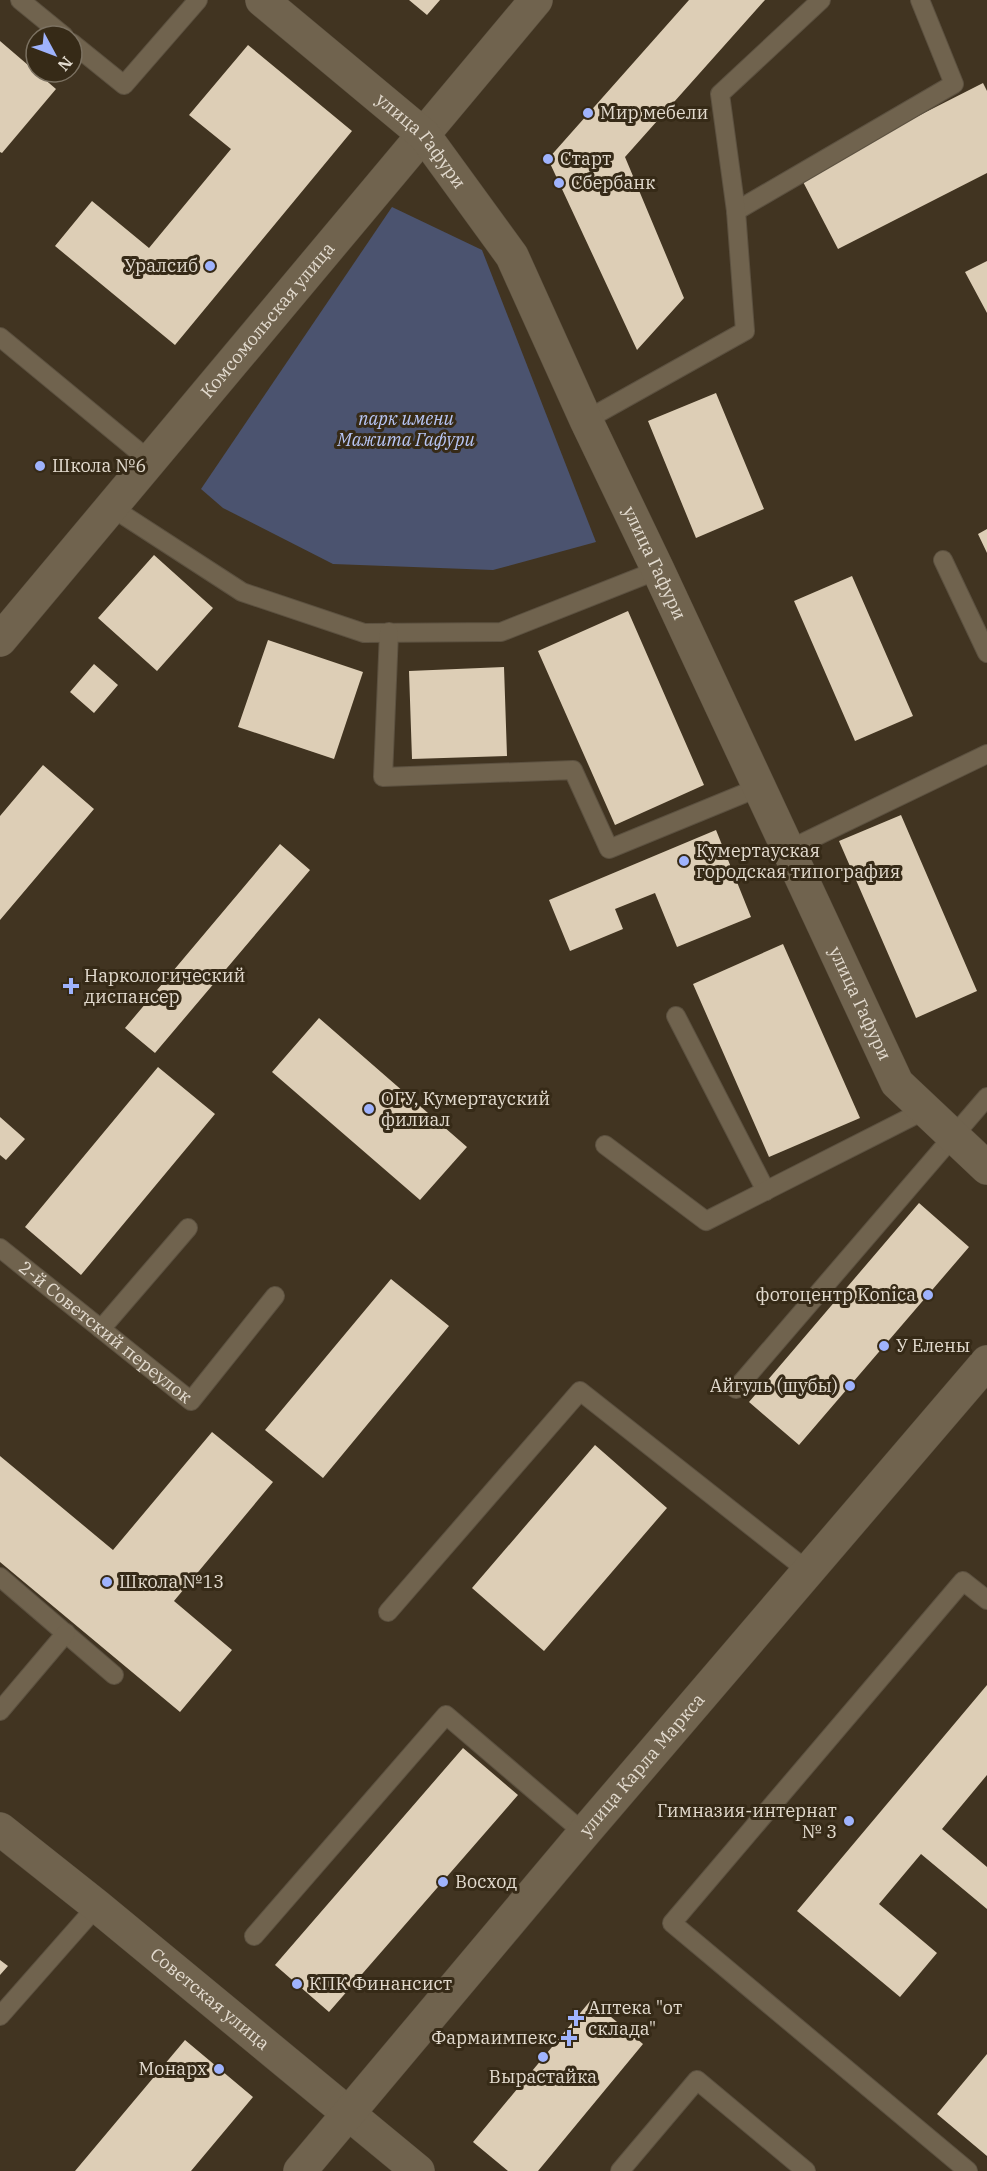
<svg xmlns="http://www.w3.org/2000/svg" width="987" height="2171" font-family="'IBM Plex Serif',serif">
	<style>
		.green { fill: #4b536f }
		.building { fill: #ddceb6 }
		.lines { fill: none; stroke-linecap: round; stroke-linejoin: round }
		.service-casing { stroke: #5c5140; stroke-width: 20 }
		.minor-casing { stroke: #5c5140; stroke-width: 34 }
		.tertiary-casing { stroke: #5c5140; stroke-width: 34 }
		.secondary-casing { stroke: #5c5140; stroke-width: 34 }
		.service { stroke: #70634e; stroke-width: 18 }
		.minor { stroke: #70634e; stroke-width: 33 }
		.tertiary { stroke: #70634e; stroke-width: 33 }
		.secondary { stroke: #70634e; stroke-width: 33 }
		.poi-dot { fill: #9fb3fd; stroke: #362a17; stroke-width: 2 }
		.labels { text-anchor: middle; stroke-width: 6; stroke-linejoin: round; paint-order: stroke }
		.poi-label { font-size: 18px; fill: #e3dbcf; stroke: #362a17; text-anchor: start }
		.street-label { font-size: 18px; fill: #e3dbcf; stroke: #362a17 }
		.park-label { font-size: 18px; font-style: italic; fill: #b8c6f5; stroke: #362a17 }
	</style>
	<rect width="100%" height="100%" fill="#413421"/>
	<path class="green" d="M 392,207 L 482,250 L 596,542 L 493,570 L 333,564 L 223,508 L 201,489 Z"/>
	<path class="building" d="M 409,0 L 440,0 L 427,15 Z
		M 689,0 L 765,0 L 625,157 L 684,298 L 637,350 L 548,159 Z
		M 0,41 L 56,89 L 2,153 L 0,152 Z
		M 248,45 L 352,131 L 175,345 L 55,246 L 92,201 L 149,248 L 231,149 L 189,115 Z
		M 983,83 L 987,91 L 987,173 L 838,249 L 800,176 Z
		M 987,261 L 987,313 L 965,272 Z
		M 716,393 L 764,509 L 696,538 L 648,421 Z
		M 987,529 L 987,553 L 978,534 Z
		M 154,555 L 213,608 L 157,671 L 98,618 Z
		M 852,576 L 913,716 L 855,741 L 794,601 Z
		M 628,611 L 704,785 L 615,825 L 538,651 Z
		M 268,640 L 363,672 L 334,759 L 238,727 Z
		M 94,664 L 118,685 L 94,713 L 70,692 Z
		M 504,667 L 507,756 L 412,759 L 409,671 Z
		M 43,765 L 94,809 L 0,920 L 0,816 Z
		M 901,815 L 977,991 L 916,1018 L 839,841 Z
		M 716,830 L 751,917 L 677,947 L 655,893 L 615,909 L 623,929 L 570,951 L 549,900 Z
		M 280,844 L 310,870 L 155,1053 L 125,1028 Z
		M 783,944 L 860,1118 L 769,1157 L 693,984 Z
		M 319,1018 L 467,1147 L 420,1200 L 272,1072 Z
		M 158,1067 L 215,1114 L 81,1275 L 25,1227 Z
		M 0,1117 L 25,1139 L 6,1160 L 0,1155 Z
		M 919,1203 L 969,1247 L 799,1445 L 749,1402 Z
		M 391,1279 L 449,1326 L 323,1478 L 265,1430 Z
		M 212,1432 L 273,1482 L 174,1601 L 232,1650 L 180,1712 L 0,1562 L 0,1456 L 113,1550 Z
		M 595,1445 L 667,1508 L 544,1651 L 472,1588 Z
		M 987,1685 L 987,1775 L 942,1829 L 987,1867 L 987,1909 L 921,1854 L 879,1904 L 937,1953 L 900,1997 L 797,1911 Z
		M 463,1748 L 518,1795 L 329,2012 L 275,1965 Z
		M 0,1960 L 8,1966 L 0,1975 Z
		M 591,2000 L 643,2044 L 538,2171 L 508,2171 L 473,2142 Z
		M 185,2040 L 253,2097 L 191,2171 L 75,2171 Z
		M 987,2054 L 987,2156 L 937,2114 Z"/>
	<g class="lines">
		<defs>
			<g id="service">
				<path d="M 20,0 L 64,36"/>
				<path d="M 72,43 L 124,85 L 198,0"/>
				<path d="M 736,211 L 954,84 L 920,0"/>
				<path d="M 0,337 L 150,461"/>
				<path d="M 586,420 L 745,331 L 736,211 L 720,94 L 821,0"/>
				<path d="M 111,507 L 242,592 L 364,633 L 501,632 L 658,570"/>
				<path d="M 943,560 L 987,653"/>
				<path d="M 389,632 L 383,777 L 573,770 L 609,849 L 760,787"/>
				<path d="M 788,850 L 987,754"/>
				<path d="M 676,1016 L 766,1191"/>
				<path d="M 605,1145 L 706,1221 L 925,1110"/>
				<path id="s1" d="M 0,1248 L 191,1401 L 275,1296"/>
				<path d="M 101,1329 L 188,1228"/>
				<path d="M 736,1389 L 987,1097"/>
				<path d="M 0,1577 L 114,1675"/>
				<path d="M 388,1612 L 580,1391 L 808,1571"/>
				<path d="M 0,1711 L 66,1633"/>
				<path d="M 254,1936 L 446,1715 L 584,1833"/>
				<path d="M 0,2016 L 97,1906"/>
				<path d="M 620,2171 L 697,2080 L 806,2171"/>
				<path d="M 968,2171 L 672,1923 L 963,1581 L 987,1600"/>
			</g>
			<g id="minor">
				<path id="s2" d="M 0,640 L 536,0"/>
			</g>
			<g id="tertiary">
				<path id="s3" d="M 262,0 L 424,135 L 512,256 L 586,420 L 658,570 L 897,1083 L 987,1168"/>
				<path id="s4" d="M 0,1829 L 97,1906 L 418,2171"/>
			</g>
			<g id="secondary">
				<path id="s5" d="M 300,2171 L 584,1833 L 987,1362"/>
			</g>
		</defs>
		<use href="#service" class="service-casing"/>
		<use href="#minor" class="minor-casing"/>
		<use href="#tertiary" class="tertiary-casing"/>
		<use href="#secondary" class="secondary-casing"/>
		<use href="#service" class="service"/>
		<use href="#minor" class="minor"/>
		<use href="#tertiary" class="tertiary"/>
		<use href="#secondary" class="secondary"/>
	</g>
	<g class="poi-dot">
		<circle cx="588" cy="113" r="6"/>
		<circle cx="548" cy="159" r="6"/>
		<circle cx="559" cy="183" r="6"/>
		<circle cx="210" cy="266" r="6"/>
		<circle cx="40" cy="466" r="6"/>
		<circle cx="684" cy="861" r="6"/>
		<path d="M68 977h6v6h6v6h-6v6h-6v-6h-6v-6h6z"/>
		<circle cx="369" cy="1109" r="6"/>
		<circle cx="928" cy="1295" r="6"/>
		<circle cx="884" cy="1346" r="6"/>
		<circle cx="850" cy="1386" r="6"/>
		<circle cx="107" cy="1582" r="6"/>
		<circle cx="849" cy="1821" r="6"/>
		<circle cx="443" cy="1882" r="6"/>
		<circle cx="297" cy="1984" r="6"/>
		<path d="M573 2009h6v6h6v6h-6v6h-6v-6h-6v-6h6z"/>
		<path d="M566 2029h6v6h6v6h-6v6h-6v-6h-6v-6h6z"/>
		<circle cx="543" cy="2057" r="6"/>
		<circle cx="219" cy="2069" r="6"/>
	</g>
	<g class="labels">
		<g class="poi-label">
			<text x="600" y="119">Мир мебели</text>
			<text x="560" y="165">Старт</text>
			<text x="571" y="189">Сбербанк</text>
			<text x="198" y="272" text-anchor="end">Уралсиб</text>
			<text x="52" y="472">Школа №6</text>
			<text x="696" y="857">Кумертауская<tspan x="696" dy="21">городская типография</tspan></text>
			<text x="84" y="982">Наркологический<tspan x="84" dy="21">диспансер</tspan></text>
			<text x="381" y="1105">ОГУ, Кумертауский<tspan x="381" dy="21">филиал</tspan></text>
			<text x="916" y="1301" text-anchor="end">фотоцентр Konica</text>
			<text x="896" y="1352">У Елены</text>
			<text x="838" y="1392" text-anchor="end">Айгуль (шубы)</text>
			<text x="119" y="1588">Школа №13</text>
			<text x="837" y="1817" text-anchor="end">Гимназия-интернат<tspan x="837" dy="21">№ 3</tspan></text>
			<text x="455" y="1888">Восход</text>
			<text x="309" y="1990">КПК Финансист</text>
			<text x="588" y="2014">Аптека "от<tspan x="588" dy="21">склада"</tspan></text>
			<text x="557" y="2044" text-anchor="end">Фармаимпекс</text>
			<text x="207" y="2075" text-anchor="end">Монарх</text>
			<text x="543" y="2083" text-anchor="middle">Вырастайка</text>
		</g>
		<g class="street-label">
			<text dy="6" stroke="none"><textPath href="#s3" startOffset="213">улица Гафури</textPath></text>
			<text dy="6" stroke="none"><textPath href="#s2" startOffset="417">Комсомольская улица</textPath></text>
			<text dy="6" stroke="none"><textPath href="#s3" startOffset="699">улица Гафури</textPath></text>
			<text dy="6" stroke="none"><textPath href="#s3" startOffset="1185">улица Гафури</textPath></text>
			<text dy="6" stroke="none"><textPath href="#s1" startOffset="135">2-й Советский переулок</textPath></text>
			<text dy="6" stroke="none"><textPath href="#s5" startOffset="531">улица Карла Маркса</textPath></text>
			<text dy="6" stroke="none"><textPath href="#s4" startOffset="270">Советская улица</textPath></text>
		</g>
		<g class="park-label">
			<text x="406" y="425">парк имени<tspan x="406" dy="21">Мажита Гафури</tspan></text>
		</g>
	</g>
	<g transform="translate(54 54) rotate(131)"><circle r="28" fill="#362a17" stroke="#7b7161" stroke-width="1.5"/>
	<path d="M0-4.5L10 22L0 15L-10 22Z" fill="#9fb3fd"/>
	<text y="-9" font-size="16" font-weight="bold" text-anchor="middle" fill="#e3dbcf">N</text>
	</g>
</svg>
